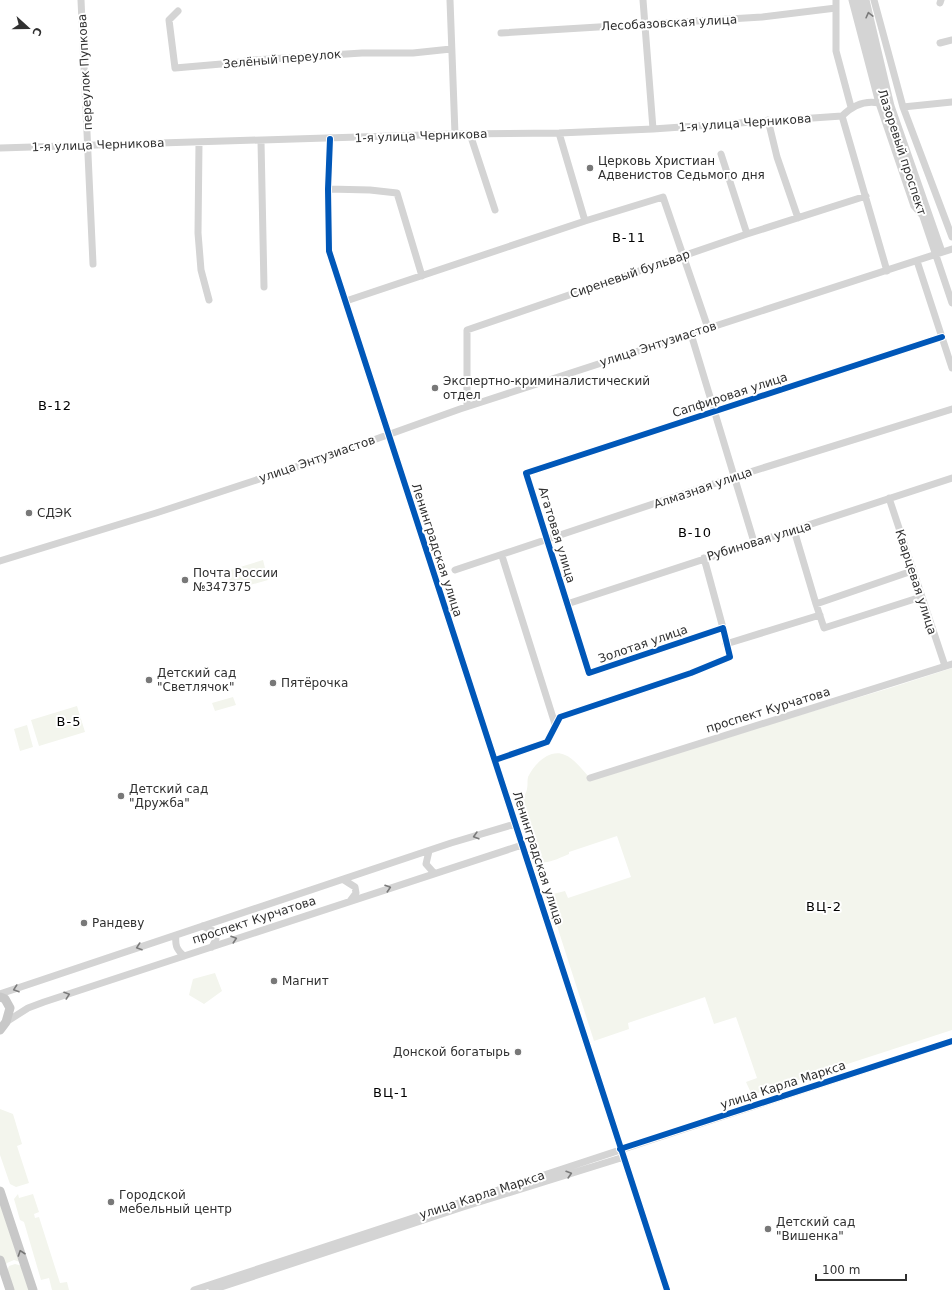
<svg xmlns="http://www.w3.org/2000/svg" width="952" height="1290" font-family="'DejaVu Sans',sans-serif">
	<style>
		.green { fill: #f3f5ed }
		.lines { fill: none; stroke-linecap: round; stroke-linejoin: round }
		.minor { stroke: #d4d4d4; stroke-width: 7 }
		.major { stroke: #c8c8c8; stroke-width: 9 }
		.cycleway-casing { stroke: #fff; stroke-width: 8 }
		.cycleway { stroke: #0057b8; stroke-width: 6 }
		.oneway { stroke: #7a7a7a }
		.oneway2 { stroke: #747474 }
		.poi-dot { fill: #787878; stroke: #fff; stroke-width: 1.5 }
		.labels { text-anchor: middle; stroke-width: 4; stroke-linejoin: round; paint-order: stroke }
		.street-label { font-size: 12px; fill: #303030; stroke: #fff }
		.poi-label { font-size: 12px; fill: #303030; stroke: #fff; text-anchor: start }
		.neighbourhood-label { font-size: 13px; letter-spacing: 1px; fill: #000; stroke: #fff }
	</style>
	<rect width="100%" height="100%" fill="#fff"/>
	<path class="green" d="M 263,560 L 268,580 L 232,590 L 227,571 Z
		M 952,668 L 952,1030 L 752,1095 L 746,1082 L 757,1078 L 736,1017 L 714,1024 L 705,997 L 628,1023 L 629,1029 L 594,1041 L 549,901 L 553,894 L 565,891 L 568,898 L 631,877 L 617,836 L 569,852 L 569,854 C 559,858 544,867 535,859 L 518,806 C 521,800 526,795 527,789 C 528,785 527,781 528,777 C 534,764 550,748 565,755 C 575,759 583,771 590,778 L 890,688 Z
		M 233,697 L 236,705 L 215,711 L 212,703 Z
		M 77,706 L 85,732 L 39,746 L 31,720 Z
		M 27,725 L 33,747 L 20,751 L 14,729 Z
		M 215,973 L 222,991 L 204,1004 L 189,995 L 193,979 Z
		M 0,1109 L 13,1114 L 22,1144 L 17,1146 L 29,1183 L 16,1187 L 10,1184 L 0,1155 Z
		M 0,1194 L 23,1263 L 14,1260 L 7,1263 L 4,1268 L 0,1255 Z
		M 18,1194 L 19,1198 L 33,1194 L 39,1212 L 34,1214 L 35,1218 L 39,1217 L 60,1283 L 67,1282 L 69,1290 L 52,1290 L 49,1278 L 41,1280 L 24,1222 L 20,1220 L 14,1199 Z
		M 15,1264 L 23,1266 L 31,1290 L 12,1290 L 6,1273 L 9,1266 Z"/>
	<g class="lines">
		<path class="minor" d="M 81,0 L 93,264
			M 450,0 L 455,134
			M 643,0 L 653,129
			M 836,0 L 836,51 L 851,107
			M 852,0 L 879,103 L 914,206 L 922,215
			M 859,0 L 885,104 L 952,303
			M 866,0 L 891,106 L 942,252
			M 874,0 L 903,107 L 952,237
			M 940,3 L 941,0
			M 178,11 L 169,20 L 175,68 L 233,63 L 254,60 L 362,53 L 413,53 L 451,49
			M 501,33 L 762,17 L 836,8
			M 940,43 L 952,40
			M 903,107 L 952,102
			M 842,116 L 887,271
			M 842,116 C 852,106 865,100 879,103
			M 768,120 L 777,157 L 798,218
			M 559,133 L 585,221
			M 470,134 L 495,210
			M 330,139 L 328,189 L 329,251 L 667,1290
			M 261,141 L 264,287
			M 199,143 L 198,233 L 201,270 L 209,300
			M 0,148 L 455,134 L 559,133 L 653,129 L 842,116
			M 721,154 L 747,234
			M 328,189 L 370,190 L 397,193 L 422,276
			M 917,261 L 952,368
			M 346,301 L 585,221 L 663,197 L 708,328
			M 691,334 L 754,542
			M 467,406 L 467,330 L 747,234 L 866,196
			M 889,498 L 945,666
			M 794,530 L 816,604 L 912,571
			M 502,556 L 555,724
			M 704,558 L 723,628
			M 0,561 L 156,513 L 323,458 L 460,409 L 952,249
			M 455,570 L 734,477 L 952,409
			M 567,604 L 952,478
			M 816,604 L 824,628 L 921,597
			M 726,644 L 820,615
			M 495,760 L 547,742 L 560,717 L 691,673 L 730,657 L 723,628 L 589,673 L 526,473 L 942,337
			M 590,778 L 952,664
			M 429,851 L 426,864 L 434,873
			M 344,880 L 355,887 L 356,893 L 350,901
			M 203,926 L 213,931 L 216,939 L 212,947
			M 176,935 C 175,945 176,949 184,956
			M 0,994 L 451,843 L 515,824
			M 6,1022 L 28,1008 L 44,1002 L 522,845
			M 194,1290 L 952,1041
			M 212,1290 L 463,1207 L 624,1157"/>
		<path class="major" d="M 0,997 L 5,999 L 10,1008 L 6,1022 L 0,1030
			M 0,1191 L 33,1290
			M 0,1260 L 10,1290"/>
		<defs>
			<path id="cycleway" d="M 330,139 L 328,189 L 329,251 L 667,1290
				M 495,760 L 547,742 L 560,717 L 691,673 L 730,657 L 723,628 L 589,673 L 526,473 L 942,337
				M 620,1149 L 952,1041"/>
		</defs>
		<use href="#cycleway" class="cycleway-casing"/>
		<use href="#cycleway" class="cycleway"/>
	</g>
	<defs><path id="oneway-chevron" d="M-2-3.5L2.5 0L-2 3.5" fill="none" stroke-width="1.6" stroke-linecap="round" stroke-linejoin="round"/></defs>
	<g class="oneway">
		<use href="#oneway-chevron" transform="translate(869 15) rotate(-104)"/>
		<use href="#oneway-chevron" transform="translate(476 836) rotate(164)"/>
		<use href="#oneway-chevron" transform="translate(388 888) rotate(-18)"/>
		<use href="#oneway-chevron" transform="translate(234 939) rotate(-18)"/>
		<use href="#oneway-chevron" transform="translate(139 947) rotate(161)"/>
		<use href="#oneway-chevron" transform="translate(16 989) rotate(161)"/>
		<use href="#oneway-chevron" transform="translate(67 995) rotate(-19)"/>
		<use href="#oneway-chevron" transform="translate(569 1174) rotate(-17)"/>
	</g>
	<use class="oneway2" href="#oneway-chevron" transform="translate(21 1253) rotate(-109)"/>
	<g class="poi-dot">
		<circle cx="590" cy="168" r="4"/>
		<circle cx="435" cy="388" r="4"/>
		<circle cx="29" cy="513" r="4"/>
		<circle cx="185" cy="580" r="4"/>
		<circle cx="149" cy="680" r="4"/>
		<circle cx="273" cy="683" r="4"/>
		<circle cx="121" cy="796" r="4"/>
		<circle cx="84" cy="923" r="4"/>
		<circle cx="274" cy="981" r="4"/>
		<circle cx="518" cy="1052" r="4"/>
		<circle cx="111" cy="1202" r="4"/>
		<circle cx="768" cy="1229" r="4"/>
	</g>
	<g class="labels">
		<g class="street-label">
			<text transform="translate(669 23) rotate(-3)" y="4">Лесобазовская улица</text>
			<text transform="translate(282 59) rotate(-5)" y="4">Зелёный переулок</text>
			<text transform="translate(85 72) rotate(-93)" y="4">переулок Пупкова</text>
			<text transform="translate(745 123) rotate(-4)" y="4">1-я улица Черникова</text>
			<text transform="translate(421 136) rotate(-2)" y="4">1-я улица Черникова</text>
			<text transform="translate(98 145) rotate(-2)" y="4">1-я улица Черникова</text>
			<text transform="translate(902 152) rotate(72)" y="4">Лазоревый проспект</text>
			<text transform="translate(630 274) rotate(-19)" y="4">Сиреневый бульвар</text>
			<text transform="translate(658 344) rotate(-18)" y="4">улица Энтузиастов</text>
			<text transform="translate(730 395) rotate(-18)" y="4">Сапфировая улица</text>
			<text transform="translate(317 459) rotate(-19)" y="4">улица Энтузиастов</text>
			<text transform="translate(703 488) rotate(-19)" y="4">Алмазная улица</text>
			<text transform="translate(557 535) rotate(73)" y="4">Агатовая улица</text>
			<text transform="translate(759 541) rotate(-17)" y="4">Рубиновая улица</text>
			<text transform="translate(437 550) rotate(72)" y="4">Ленинградская улица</text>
			<text transform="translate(916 582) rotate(72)" y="4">Кварцевая улица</text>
			<text transform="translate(643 644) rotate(-19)" y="4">Золотая улица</text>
			<text transform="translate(768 710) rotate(-17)" y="4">проспект Курчатова</text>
			<text transform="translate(538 858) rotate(72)" y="4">Ленинградская улица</text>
			<text transform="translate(254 920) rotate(-18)" y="4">проспект Курчатова</text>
			<text transform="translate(783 1085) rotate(-18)" y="4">улица Карла Маркса</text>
			<text transform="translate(482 1195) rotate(-18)" y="4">улица Карла Маркса</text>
		</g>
		<g class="poi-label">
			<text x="598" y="165">Церковь Христиан<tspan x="598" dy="14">Адвенистов Седьмого дня</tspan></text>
			<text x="443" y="385">Экспертно-криминалистический<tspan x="443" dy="14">отдел</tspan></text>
			<text x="37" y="517">СДЭК</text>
			<text x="193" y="577">Почта России<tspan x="193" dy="14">№347375</tspan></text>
			<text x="157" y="677">Детский сад<tspan x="157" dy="14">"Светлячок"</tspan></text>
			<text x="281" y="687">Пятёрочка</text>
			<text x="129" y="793">Детский сад<tspan x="129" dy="14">"Дружба"</tspan></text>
			<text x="92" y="927">Рандеву</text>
			<text x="282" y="985">Магнит</text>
			<text x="510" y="1056" text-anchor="end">Донской богатырь</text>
			<text x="119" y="1199">Городской<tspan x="119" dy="14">мебельный центр</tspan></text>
			<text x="776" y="1226">Детский сад<tspan x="776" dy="14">"Вишенка"</tspan></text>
		</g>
		<g class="neighbourhood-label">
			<text x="629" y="242">В-11</text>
			<text x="55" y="410">В-12</text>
			<text x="695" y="537">В-10</text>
			<text x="69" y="726">В-5</text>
			<text x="824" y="911">ВЦ-2</text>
			<text x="391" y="1097">ВЦ-1</text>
		</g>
	</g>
	<g transform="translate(28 28) rotate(111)" stroke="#ffffff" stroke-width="3" paint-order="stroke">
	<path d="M0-3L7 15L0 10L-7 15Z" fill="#303030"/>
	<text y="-6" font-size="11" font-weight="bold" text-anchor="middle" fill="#303030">С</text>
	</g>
	<path d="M816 1274v6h90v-6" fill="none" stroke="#303030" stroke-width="2"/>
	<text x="822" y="1274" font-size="12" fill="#303030" stroke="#ffffff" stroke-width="3" paint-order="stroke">100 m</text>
</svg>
